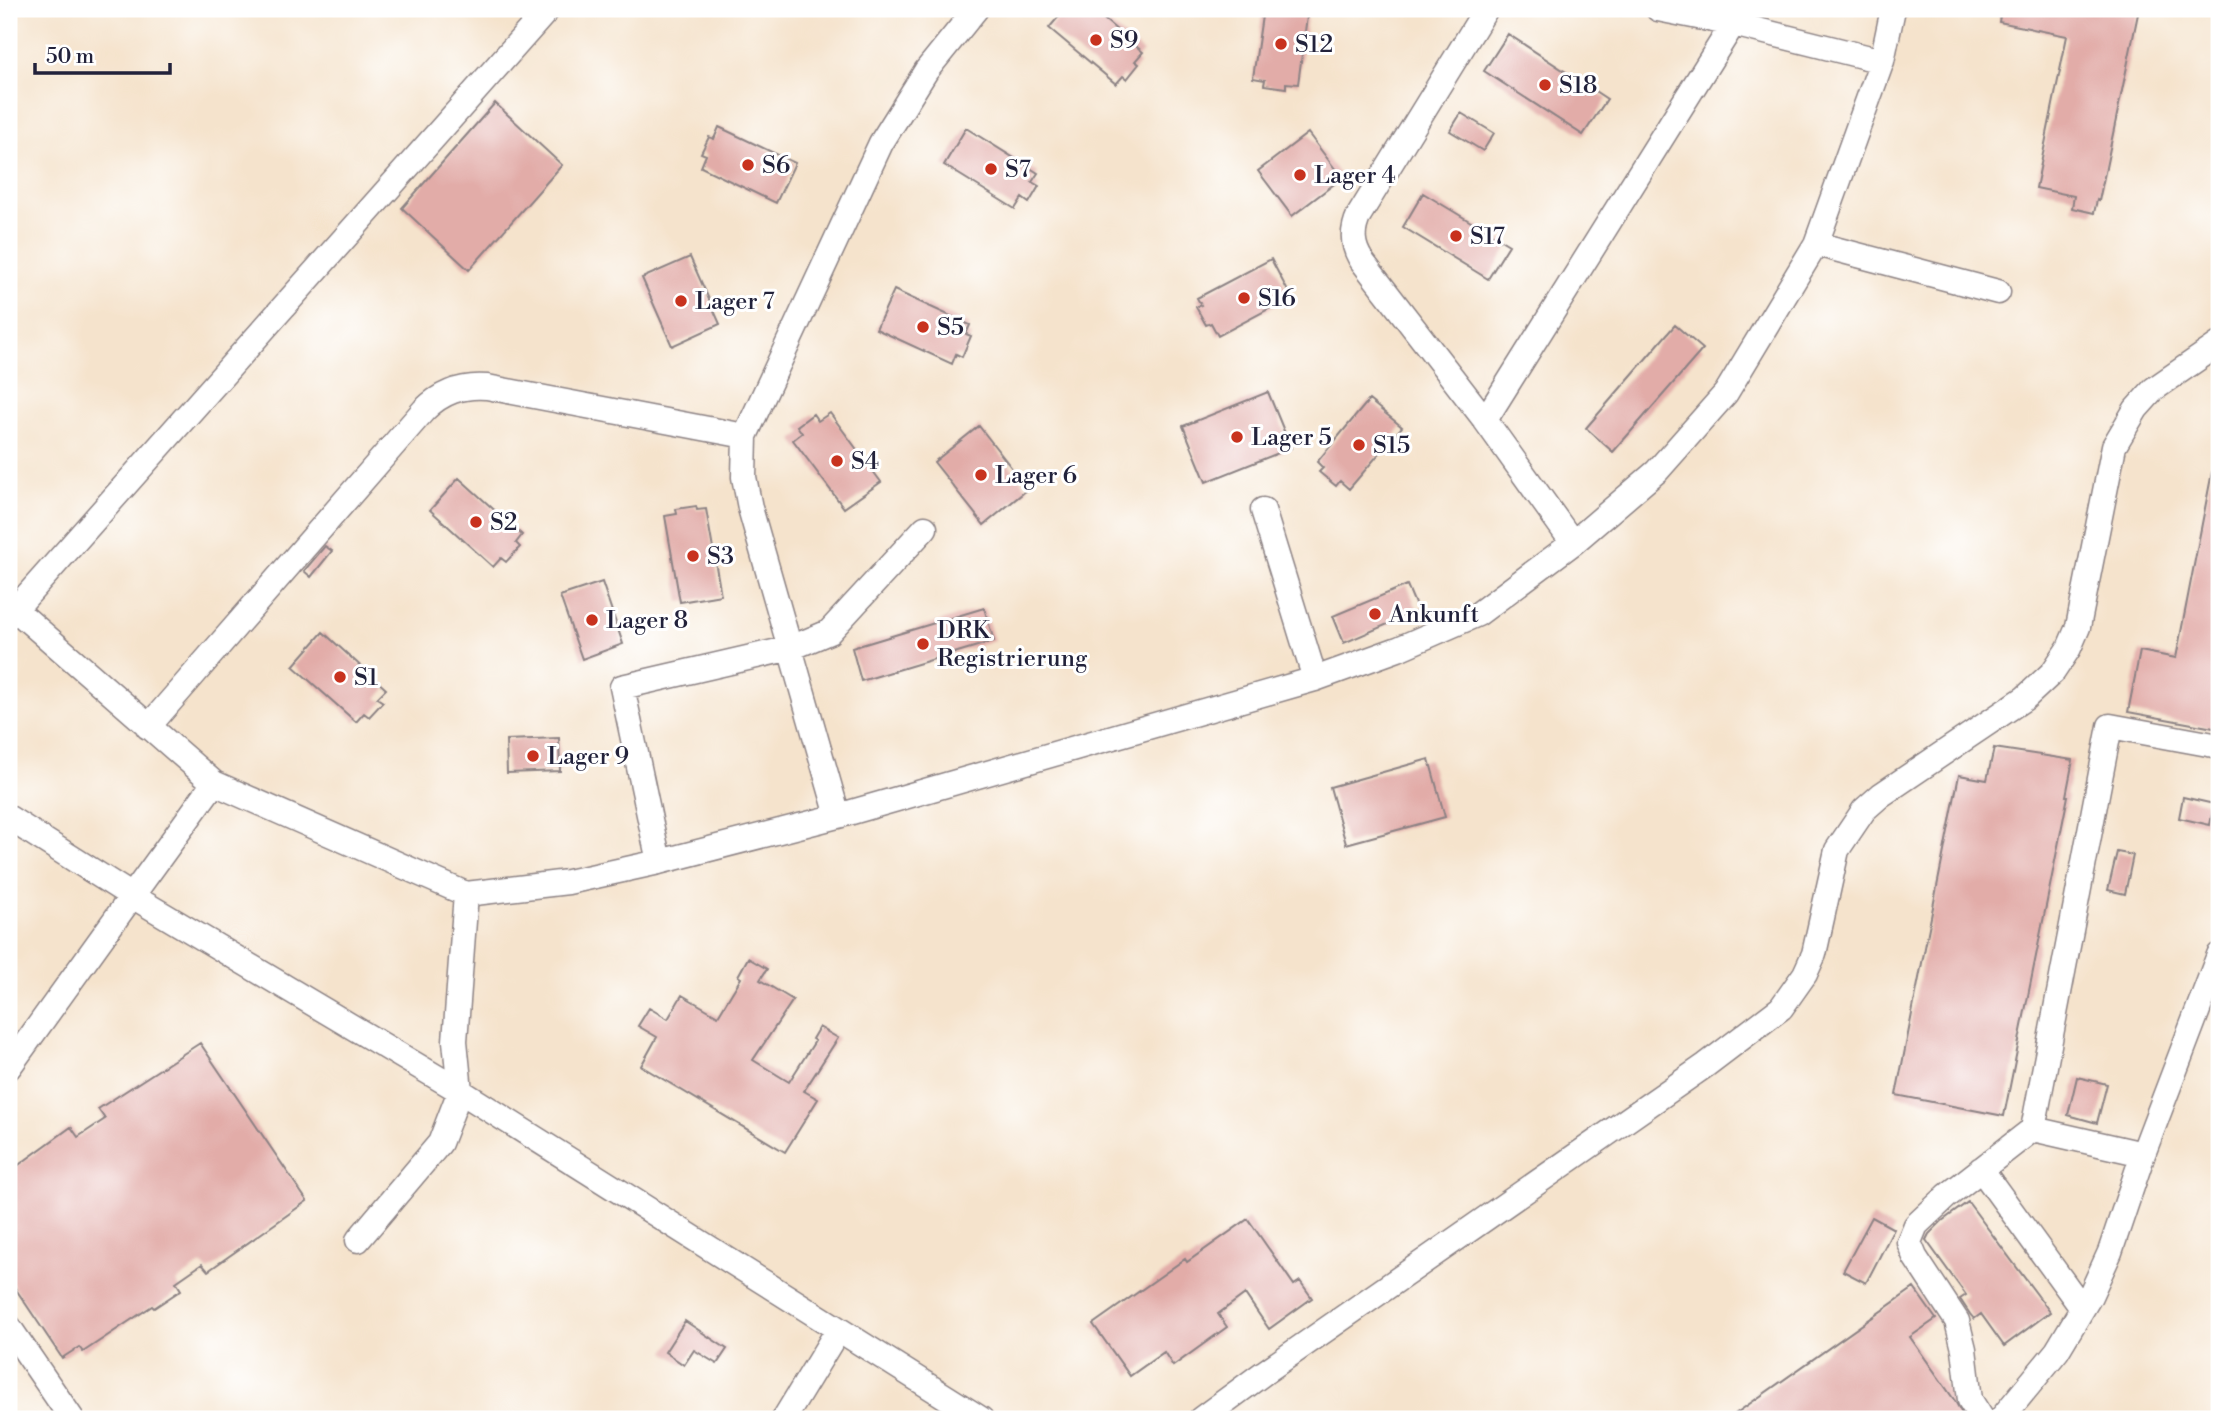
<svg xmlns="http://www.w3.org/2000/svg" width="2228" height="1428" font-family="'Libre Bodoni',serif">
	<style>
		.building { fill: #e2aca8 }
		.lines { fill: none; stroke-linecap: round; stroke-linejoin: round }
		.minor-casing { stroke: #8c8284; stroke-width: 27 }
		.minor { stroke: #fff; stroke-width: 24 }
		.poi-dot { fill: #c8321e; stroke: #fff; stroke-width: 2.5 }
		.labels { text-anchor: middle; stroke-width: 6; stroke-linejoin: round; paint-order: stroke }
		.poi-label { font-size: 24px; fill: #22223b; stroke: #fff; text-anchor: start }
	</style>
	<rect width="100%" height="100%" fill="#fff"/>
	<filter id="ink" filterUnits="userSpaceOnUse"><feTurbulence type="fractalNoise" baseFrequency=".0143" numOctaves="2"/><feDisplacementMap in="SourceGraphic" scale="14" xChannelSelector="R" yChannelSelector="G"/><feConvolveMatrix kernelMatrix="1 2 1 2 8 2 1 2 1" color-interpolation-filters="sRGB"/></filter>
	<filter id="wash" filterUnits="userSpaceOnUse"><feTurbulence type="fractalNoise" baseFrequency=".00686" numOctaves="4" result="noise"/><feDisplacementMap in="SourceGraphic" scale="28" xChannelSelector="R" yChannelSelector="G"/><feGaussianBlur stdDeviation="1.57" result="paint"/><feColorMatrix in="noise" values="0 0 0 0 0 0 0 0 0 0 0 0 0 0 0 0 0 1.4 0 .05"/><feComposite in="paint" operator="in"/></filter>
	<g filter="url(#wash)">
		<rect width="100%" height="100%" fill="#f5e3cc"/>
		<g id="blocks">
			<path class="building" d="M 1065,9 L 1092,9 L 1143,52 L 1135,61 L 1139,64 L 1127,79 L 1123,76 L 1116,84 L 1049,28 Z
				M 1263,9 L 1308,9 L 1298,84 L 1286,83 L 1286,88 L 1264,85 L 1265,80 L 1253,78 Z
				M 2001,9 L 2139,9 L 2099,201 L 2097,200 L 2094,213 L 2072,208 L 2074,196 L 2036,188 L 2067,36 L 1999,22 Z
				M 1508,34 L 1607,99 L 1583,135 L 1484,71 Z
				M 495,103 L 562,165 L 469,270 L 402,208 Z
				M 1461,113 L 1494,133 L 1483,151 L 1450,131 Z
				M 719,127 L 795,163 L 776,203 L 701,167 L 706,155 L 701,153 L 709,137 L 714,139 Z
				M 966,128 L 1038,173 L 1032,182 L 1039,186 L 1029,203 L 1022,198 L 1015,209 L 944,165 Z
				M 1308,133 L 1342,178 L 1292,216 L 1258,171 Z
				M 1423,193 L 1509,245 L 1488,279 L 1403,227 Z
				M 690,257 L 720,324 L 672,346 L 642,278 Z
				M 1271,259 L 1291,297 L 1218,336 L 1211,323 L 1206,325 L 1196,307 L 1201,305 L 1197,298 Z
				M 894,290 L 970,325 L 966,334 L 971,336 L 962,357 L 956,354 L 952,364 L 876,329 Z
				M 1675,325 L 1703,349 L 1613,452 L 1586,428 Z
				M 1268,392 L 1291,448 L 1206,482 L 1183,426 Z
				M 1369,400 L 1402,427 L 1349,489 L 1340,481 L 1336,486 L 1319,472 L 1323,468 L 1317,462 Z
				M 830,413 L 881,482 L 844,508 L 793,440 L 802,433 L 797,426 L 813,414 L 818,421 Z
				M 979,426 L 1028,489 L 984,525 L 934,462 Z
				M 2212,472 L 2219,472 L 2219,729 L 2128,712 L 2140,651 L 2176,658 Z
				M 459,478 L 522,535 L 516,543 L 520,547 L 506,562 L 501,558 L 493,567 L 430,510 Z
				M 696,506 L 697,510 L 706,509 L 721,595 L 680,602 L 665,516 L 677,514 L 676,509 Z
				M 325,546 L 332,551 L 311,577 L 304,571 Z
				M 602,582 L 623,644 L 582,659 L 560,596 Z
				M 1407,585 L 1418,611 L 1344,643 L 1333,616 Z
				M 984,608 L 994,641 L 861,681 L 852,648 Z
				M 323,632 L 386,689 L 377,698 L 383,702 L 369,717 L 364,713 L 356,722 L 293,666 Z
				M 559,738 L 560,771 L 507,773 L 506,740 Z
				M 1994,748 L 2073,760 L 2066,796 L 2068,796 L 2004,1116 L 1896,1095 L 1959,775 L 1987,780 Z
				M 1429,759 L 1445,817 L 1346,844 L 1330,787 Z
				M 2183,797 L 2214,804 L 2210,825 L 2179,818 Z
				M 2117,852 L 2133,855 L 2125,894 L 2108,890 Z
				M 748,958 L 767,969 L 760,980 L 793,1000 L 753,1060 L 789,1082 L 815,1041 L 812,1039 L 819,1027 L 838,1038 L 804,1091 L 818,1099 L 785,1152 L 641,1066 L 657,1037 L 638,1026 L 649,1008 L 668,1019 L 682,995 L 718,1016 L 741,978 L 738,976 Z
				M 200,1043 L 307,1201 L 208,1271 L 202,1264 L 176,1282 L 181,1290 L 154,1308 L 152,1306 L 83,1352 L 79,1347 L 62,1358 L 9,1279 L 9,1172 L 71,1127 L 78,1137 L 105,1119 L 98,1109 Z
				M 2077,1077 L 2107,1084 L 2097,1123 L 2068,1115 Z
				M 1968,1202 L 2050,1312 L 2004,1346 L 1981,1314 L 1974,1319 L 1970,1314 L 1960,1299 L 1966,1295 L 1926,1240 L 1929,1234 L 1942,1221 Z
				M 1872,1217 L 1894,1229 L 1866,1283 L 1843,1271 Z
				M 1248,1219 L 1294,1285 L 1300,1281 L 1312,1298 L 1269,1329 L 1245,1294 L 1218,1314 L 1227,1327 L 1173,1366 L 1164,1352 L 1130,1376 L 1093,1324 L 1185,1259 L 1187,1262 Z
				M 1914,1288 L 1936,1319 L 1910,1337 L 1955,1401 L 1965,1419 L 1728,1419 Z
				M 685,1321 L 727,1349 L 717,1364 L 694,1350 L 684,1365 L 665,1352 Z"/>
		</g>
	</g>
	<g filter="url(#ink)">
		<use href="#blocks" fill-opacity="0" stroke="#8c8284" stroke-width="2"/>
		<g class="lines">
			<defs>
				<path id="minor" d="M 1486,9 L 1359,215 C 1351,232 1352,246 1362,261 L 1485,420 L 1573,543
					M 1658,9 L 1733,24 L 1882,61
					M 1816,244 L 1998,292
					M 1485,420 L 1733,24
					M 745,436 L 881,143 L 926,71 L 976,9
					M 1263,510 L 1315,679
					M 9,604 L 214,783 L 466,894 L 568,882 L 659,862 L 838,816 L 1315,679 L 1398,649 L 1478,614 L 1573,543 L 1657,471 L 1726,393 L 1816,244 L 1882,61 L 1893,9
					M 9,616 L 548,9
					M 148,727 L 424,410 C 442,392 462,385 487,387 L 745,436 L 744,477 L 750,508 L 838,816
					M 214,783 L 132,896 L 460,1091 L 981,1419
					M 9,818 L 132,896 L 9,1067
					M 659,862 L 622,687 L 791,648 L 829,632 L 925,528
					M 2143,1154 L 2033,1129 L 2110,726 L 2219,746
					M 1981,1169 L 2082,1308
					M 358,1240 L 440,1143 L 460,1091 L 455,1041 L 466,894
					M 9,1327 L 72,1419
					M 784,1419 L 838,1330
					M 1201,1419 L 1265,1372 L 1706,1065 L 1781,1008 L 1805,974 L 1814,954 L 1837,850 L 1864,810 L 1881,795 L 2025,698 L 2053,672 L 2069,648 L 2078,627 L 2114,446 L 2136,409 L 2154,389 L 2219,344
					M 1982,1419 L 1970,1400 L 1964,1349 L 1957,1321 L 1915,1257 L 1909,1242 L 1916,1225 L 1947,1196 L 2033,1129
					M 2001,1419 L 2057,1351 L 2090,1296 L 2110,1252 L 2143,1154 L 2219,955"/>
			</defs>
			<use href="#minor" class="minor-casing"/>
			<use href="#minor" class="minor"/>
		</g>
	</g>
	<g class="poi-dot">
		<circle cx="1096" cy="40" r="7"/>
		<circle cx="1281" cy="44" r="7"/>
		<circle cx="1545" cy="85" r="7"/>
		<circle cx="748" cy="165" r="7"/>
		<circle cx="991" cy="169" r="7"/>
		<circle cx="1300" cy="175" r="7"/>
		<circle cx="1456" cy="236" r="7"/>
		<circle cx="1244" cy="298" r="7"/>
		<circle cx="681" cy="301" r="7"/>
		<circle cx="923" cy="327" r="7"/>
		<circle cx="1237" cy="437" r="7"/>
		<circle cx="1359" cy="445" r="7"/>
		<circle cx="837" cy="461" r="7"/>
		<circle cx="981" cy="475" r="7"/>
		<circle cx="476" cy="522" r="7"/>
		<circle cx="693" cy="556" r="7"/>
		<circle cx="1375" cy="614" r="7"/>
		<circle cx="592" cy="620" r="7"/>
		<circle cx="923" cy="644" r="7"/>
		<circle cx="340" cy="677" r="7"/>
		<circle cx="533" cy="756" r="7"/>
	</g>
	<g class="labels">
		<g class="poi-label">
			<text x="1110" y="48">S9</text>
			<text x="1295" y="52">S12</text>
			<text x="1559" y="93">S18</text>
			<text x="762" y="173">S6</text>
			<text x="1005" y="177">S7</text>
			<text x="1314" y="183">Lager 4</text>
			<text x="1470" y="244">S17</text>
			<text x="1258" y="306">S16</text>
			<text x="695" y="309">Lager 7</text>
			<text x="937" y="335">S5</text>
			<text x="1251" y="445">Lager 5</text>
			<text x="1373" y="453">S15</text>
			<text x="851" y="469">S4</text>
			<text x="995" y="483">Lager 6</text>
			<text x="490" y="530">S2</text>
			<text x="707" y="564">S3</text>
			<text x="1389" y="622">Ankunft</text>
			<text x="606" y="628">Lager 8</text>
			<text x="937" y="638">DRK<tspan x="937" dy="28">Registrierung</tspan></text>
			<text x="354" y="685">S1</text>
			<text x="547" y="764">Lager 9</text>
		</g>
	</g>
	<rect width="2228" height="1428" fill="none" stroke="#fff" stroke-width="35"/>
	<path d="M35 63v10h135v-10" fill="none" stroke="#22223b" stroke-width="3.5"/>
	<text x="46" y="63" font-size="21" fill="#22223b" stroke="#ffffff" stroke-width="5" paint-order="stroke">50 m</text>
</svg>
